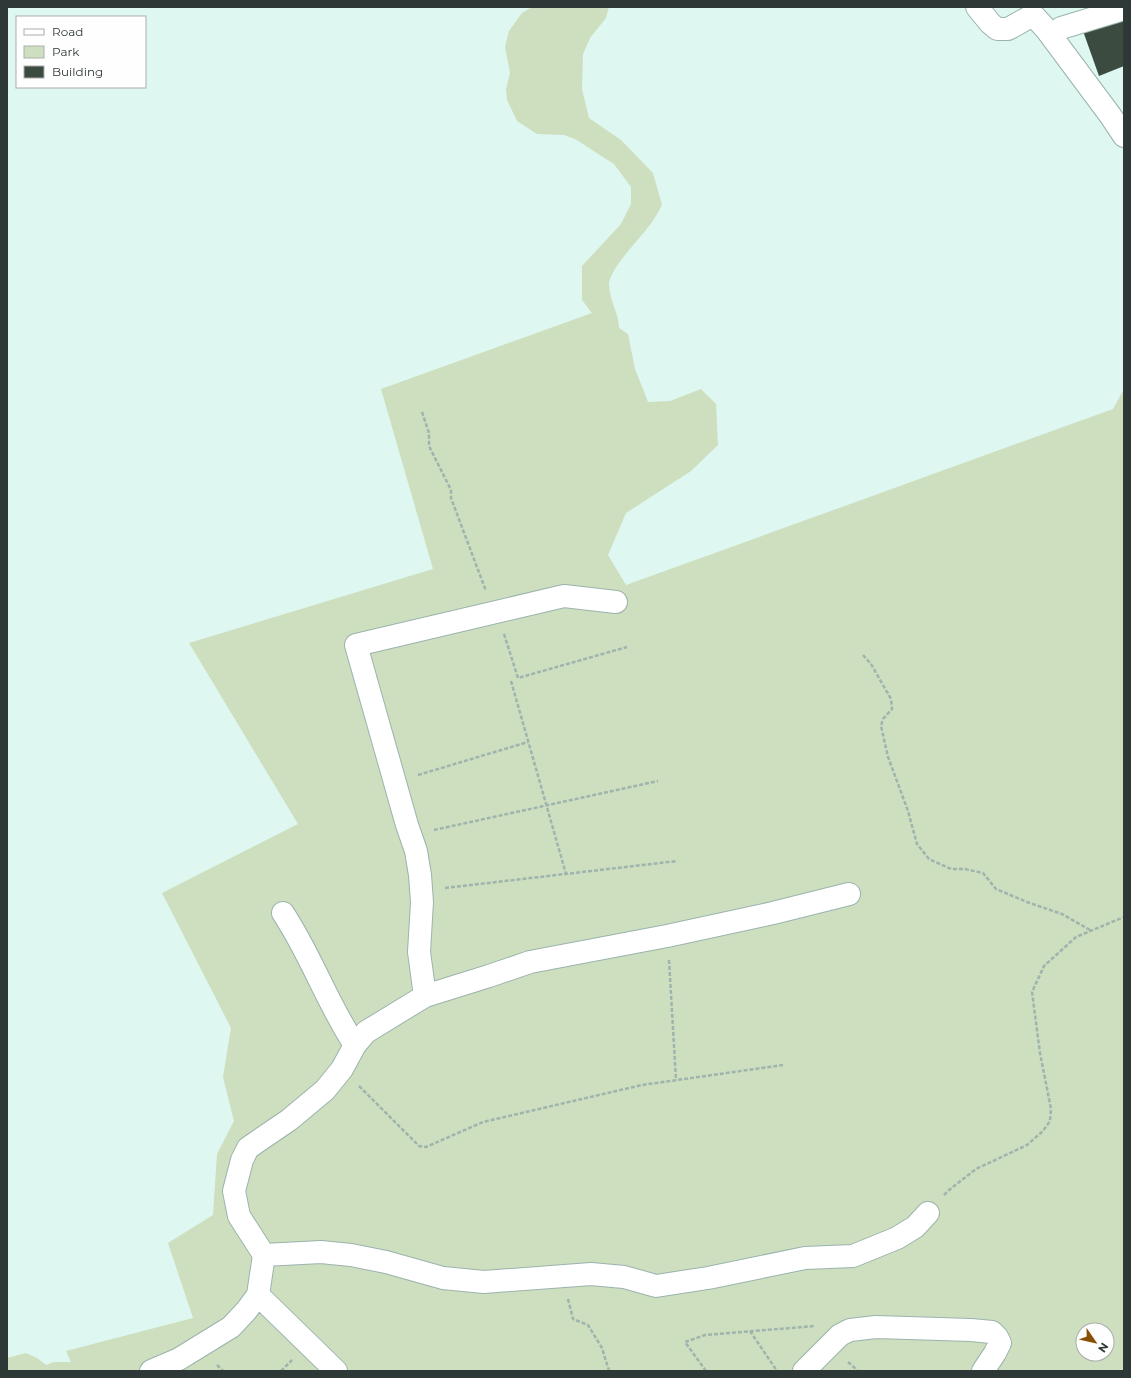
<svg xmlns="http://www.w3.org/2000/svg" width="1131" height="1378" font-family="Montserrat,sans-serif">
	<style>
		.green { fill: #cddfbf; fill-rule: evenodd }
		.building { fill: #3b4b40 }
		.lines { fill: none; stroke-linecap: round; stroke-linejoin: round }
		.minor-casing { stroke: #9bb3ad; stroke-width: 24 }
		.path { stroke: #a0b4ae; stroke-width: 2.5; stroke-dasharray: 4 2; stroke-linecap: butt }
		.minor { stroke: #fff; stroke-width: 22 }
	</style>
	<rect width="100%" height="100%" fill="#def7f0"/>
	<path class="green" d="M 532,7 L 609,7 L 606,18 L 590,38 L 583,54 L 582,89 L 589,118 L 621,140 L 653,173 L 662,205 C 658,212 654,220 649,226 C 640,238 609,270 609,284 C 609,300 619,313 619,328 L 628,334 L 635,369 L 648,402 L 670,401 L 701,389 L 716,404 L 718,445 L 691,471 L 626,513 L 608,555 L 626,585 L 1113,409 L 1124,389 L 1124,1371 L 7,1371 L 7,1358 L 26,1353 L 37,1358 L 46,1365 L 54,1362 L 71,1362 L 66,1351 L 193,1318 L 168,1243 L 213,1215 L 217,1154 L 234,1121 L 223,1077 L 231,1028 L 162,893 L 298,824 L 189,643 L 433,569 L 381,389 L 592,313 L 582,300 L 582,266 L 621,224 L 631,204 L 631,187 L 614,164 L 575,139 L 564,135 L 537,134 L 517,121 L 507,100 L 506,89 L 510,73 L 505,47 L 509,31 L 522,13 ZM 1083,1330 L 1107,1330 L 1107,1354 L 1083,1354 Z"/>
	<path class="building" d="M 1124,15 L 1124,66 L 1099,76 L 1083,31 Z"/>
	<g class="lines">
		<defs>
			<path id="minor" d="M 977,7 L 990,23 L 997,29 L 1008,29 L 1033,15 L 1046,29 L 1110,115 L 1124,136
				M 1061,28 L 1124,9
				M 425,996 L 419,952 L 422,902 L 420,875 L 416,851 L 407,825 L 356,645 L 564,596 L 616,602
				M 355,1045 L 366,1032 L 425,996 L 489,976 L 530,962 L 667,936 L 773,913 L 849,894
				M 264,1255 L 239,1216 L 234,1191 L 242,1160 L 248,1148 L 289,1120 L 325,1090 L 342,1069 L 355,1045 C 327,1003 311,955 283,913
				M 258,1295 L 336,1371
				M 151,1371 L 179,1359 L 231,1327 L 246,1311 L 258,1295 L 264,1255 L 321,1252 L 351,1255 L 386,1262 L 443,1278 L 484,1282 L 591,1274 L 624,1277 L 656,1286 L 708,1278 L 805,1258 L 853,1256 L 897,1238 L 915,1227 L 928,1213
				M 804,1371 L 840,1335 L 850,1330 L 876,1327 L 971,1330 L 992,1332 L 997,1337 L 1000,1343 L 995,1353 L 983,1371"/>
		</defs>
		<use href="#minor" class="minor-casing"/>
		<path class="path" d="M 422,412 L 429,433 L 429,446 L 451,490 L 451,498 L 486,591
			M 504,634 L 518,678 L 627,647
			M 863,655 L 871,664 L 891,699 L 892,709 L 883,719 L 881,726 L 888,757 L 908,811 L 917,844 L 929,859 L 951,869 L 965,869 L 983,873 L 996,889 L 1027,902 L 1062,914 L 1090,930
			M 511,681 L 566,874
			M 418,775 L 528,742
			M 434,830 L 658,781
			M 445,888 L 677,861
			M 669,960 L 676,1080
			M 359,1086 L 419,1146 L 426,1147 L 483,1122 L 642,1085 L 783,1065
			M 944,1195 L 949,1190 L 976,1169 L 1027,1145 L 1043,1131 L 1050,1121 L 1051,1109 L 1040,1053 L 1032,992 L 1044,966 L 1076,937 L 1124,917
			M 568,1299 L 573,1319 L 588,1325 L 602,1348 L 609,1371
			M 750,1331 L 777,1371
			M 848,1362 L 858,1371
			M 217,1365 L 223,1371
			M 281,1371 L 292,1360
			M 706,1371 L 685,1342 L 705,1335 L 815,1326"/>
		<use href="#minor" class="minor"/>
	</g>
	<rect width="1131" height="1378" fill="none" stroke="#2e3836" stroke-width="16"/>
	<rect x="16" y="16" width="130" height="72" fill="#fefefe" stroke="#abafae"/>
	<rect x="24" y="29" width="20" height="6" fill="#ffffff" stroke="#abafae"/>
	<text x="52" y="36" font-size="12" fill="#2e3836">Road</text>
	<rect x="24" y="46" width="20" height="12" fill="#cddfbf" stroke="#abafae"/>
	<text x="52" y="56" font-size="12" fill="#2e3836">Park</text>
	<rect x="24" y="66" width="20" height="12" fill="#3b4b40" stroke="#abafae"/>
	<text x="52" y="76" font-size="12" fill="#2e3836">Building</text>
	<g transform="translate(1095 1342) rotate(124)"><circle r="19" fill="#fefefe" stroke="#abafae"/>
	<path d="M0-3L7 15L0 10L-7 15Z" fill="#884f03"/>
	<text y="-6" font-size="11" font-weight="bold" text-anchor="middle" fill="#2e3836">N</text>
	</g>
</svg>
